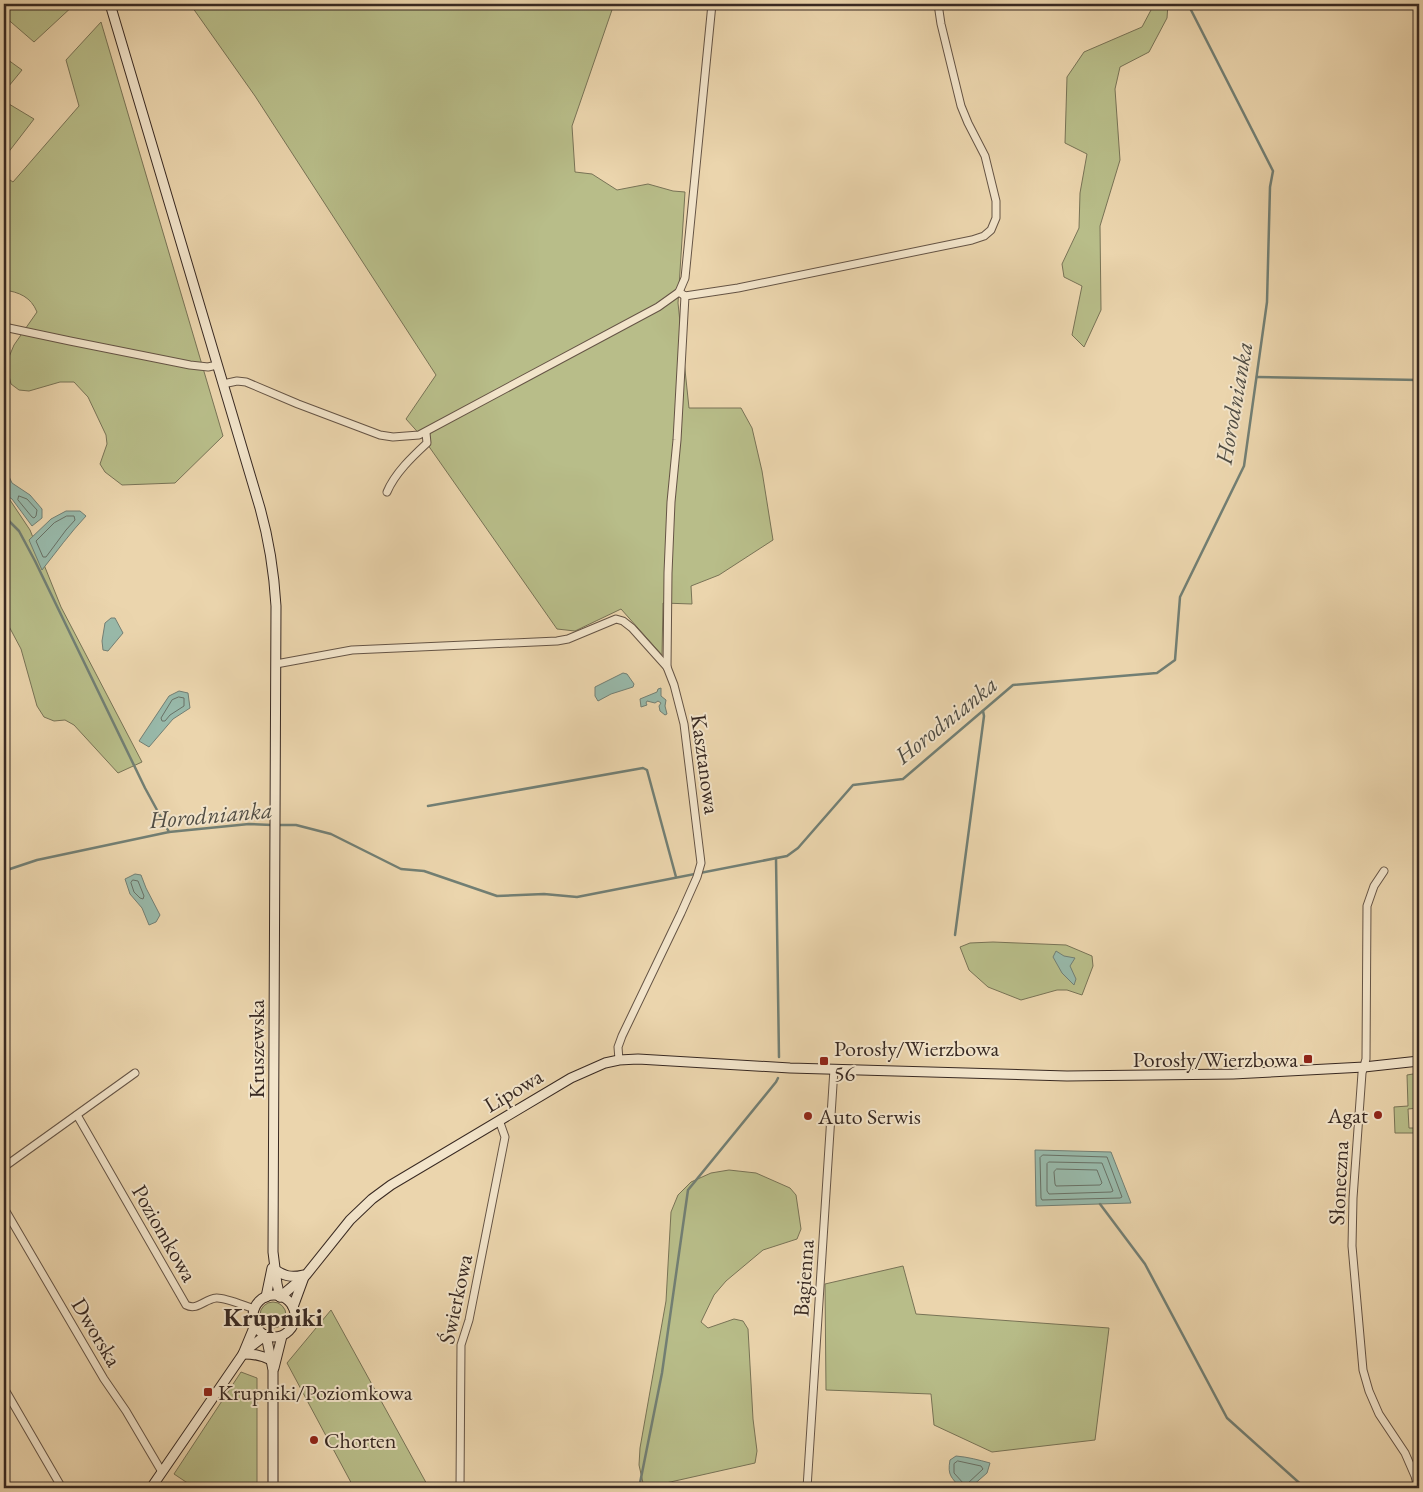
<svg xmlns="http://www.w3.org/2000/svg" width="1423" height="1492" viewBox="0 0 1423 1492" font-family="'EB Garamond',serif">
<rect width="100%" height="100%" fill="#ebd5ad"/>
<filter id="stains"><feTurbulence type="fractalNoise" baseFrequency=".004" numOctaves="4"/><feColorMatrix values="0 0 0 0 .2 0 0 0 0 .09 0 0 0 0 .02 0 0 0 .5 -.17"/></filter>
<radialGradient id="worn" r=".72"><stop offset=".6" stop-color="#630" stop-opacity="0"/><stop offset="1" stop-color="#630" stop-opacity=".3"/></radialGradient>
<g fill="#b8bd89" stroke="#787356">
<polygon points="4,4 75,4 34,42 4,16"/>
<polygon points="190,4 614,4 572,126 575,172 592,174 617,190 648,184 673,191 685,192 678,303 689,408 741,408 752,428 762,471 773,540 719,575 691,586 692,604 663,603 662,655 621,609 575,631 557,629 423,438 406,419 436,375 255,96"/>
<polygon points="1157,4 1168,4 1167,18 1149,52 1120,67 1115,89 1120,160 1100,226 1101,310 1084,347 1072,335 1082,286 1064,277 1062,264 1079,228 1080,193 1087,154 1065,143 1067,77 1084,52 1142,27 1151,10"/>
<path d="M101 22 223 436 175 483 122 485 105 472 100 464 107 444 106 435 88 397 74 382H60L29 391 19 390 11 384 6 364 14 345 37 312C31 297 19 292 4 290V176L13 182 79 106 66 60Z"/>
<polygon points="4,57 22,70 4,92"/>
<polygon points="4,101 34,119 4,158"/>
<polygon points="4,491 30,530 61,607 142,762 118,773 74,725 65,720 54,721 44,717 37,706 21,649 4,617"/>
<polygon points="993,942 1066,945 1092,956 1093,966 1082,995 1067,990 1057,990 1021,1000 988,987 969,970 960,947 970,943"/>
<polygon points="1419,1073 1419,1108 1408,1109 1409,1128 1419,1128 1419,1133 1395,1133 1394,1107 1408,1106 1407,1075"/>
<polygon points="729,1170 756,1173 790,1188 796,1195 801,1229 797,1239 763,1250 726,1281 714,1295 701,1322 708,1328 734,1319 743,1321 748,1329 753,1419 757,1451 755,1463 657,1485 643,1483 639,1465 640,1448 666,1301 671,1212 678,1195 691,1182 711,1173"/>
<polygon points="903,1266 916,1314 1109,1328 1095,1440 992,1452 934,1425 931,1394 826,1390 825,1284"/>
<circle cx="273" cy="1315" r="13"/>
<polygon points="331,1310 429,1488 354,1488 287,1363"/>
<polygon points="241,1372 257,1378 257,1488 195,1488 174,1474"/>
</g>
<g fill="#98b9aa" stroke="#727f74">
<polygon points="4,466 12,483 30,495 42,509 42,518 32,526 12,499 4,494"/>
<path d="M66 511H80L86 516C70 533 57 551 42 570L29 540 51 519Z"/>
<polygon points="111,618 115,618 123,633 108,651 103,650 102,641 105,623"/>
<polygon points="623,673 627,674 634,684 633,687 611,694 598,701 595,696 595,687"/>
<polygon points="661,688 661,696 666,700 665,706 667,714 665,715 660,711 659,706 661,703 658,701 655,703 647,701 646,703 647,705 641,707 640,699 657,692 658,689"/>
<polygon points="179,691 188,693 190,708 173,719 149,747 139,741 169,696"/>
<polygon points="135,874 141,875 146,888 160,915 156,922 149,925 142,908 130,894 125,879"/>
<polygon points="1056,951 1064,956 1075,958 1070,966 1076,979 1074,985 1062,973 1053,957"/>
<polygon points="1035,1150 1111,1152 1131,1203 1036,1206"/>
<path d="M956 1456C968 1457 979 1460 990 1463L987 1473 971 1487 960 1488C952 1477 947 1476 950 1460Z"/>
</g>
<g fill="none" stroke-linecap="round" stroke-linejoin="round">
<g stroke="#687166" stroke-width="1">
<polygon points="19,496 27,499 37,510 36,516 34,518 32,517 18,500"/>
<polygon points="67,516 74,516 75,520 66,530 46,557 43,557 36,541 54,523"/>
<polygon points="179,697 184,698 184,706 170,715 165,721 162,721 161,718 172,700"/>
<polygon points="133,880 138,881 144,896 143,899 140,898 134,892 131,883"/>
<polygon points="1043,1155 1107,1157 1122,1197 1120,1198 1042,1200 1041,1198 1040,1158"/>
<polygon points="1049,1162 1102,1163 1113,1191 1111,1192 1049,1194 1047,1191 1047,1164"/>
<polygon points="1057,1169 1097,1170 1102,1183 1100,1185 1056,1186 1055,1184 1054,1172"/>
<polygon points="958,1461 981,1466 983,1469 967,1484 964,1484 954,1473 954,1464"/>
</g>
<g stroke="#727f74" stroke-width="2.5">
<polyline points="1257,377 1419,380"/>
<polyline points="4,516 19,531 35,561 145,788 169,832"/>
<polyline points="428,806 643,768 647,770 676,877"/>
<polyline points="278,825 296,825 331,834 401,869 424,871 497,896 544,894 577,897 787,856 798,848 853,785 903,779 1013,685 1157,673 1175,660 1180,597 1244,466 1267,302 1270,187 1273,171 1191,10 1193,4"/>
<polyline points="776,858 779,1057"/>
<polyline points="4,871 37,860 169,832 249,824 272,825"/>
<polyline points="955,935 984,716 983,711"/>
<polyline points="1100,1204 1145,1264 1227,1418 1305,1488"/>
<polyline points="639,1488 662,1373 688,1190 776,1082 778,1078"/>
</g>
<defs>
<g id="street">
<polyline points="679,292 685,296 738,288 972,240 984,236 991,230 996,218 996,201 985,156 968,123 961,106 941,24 938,4"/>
<polyline points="4,327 70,341 190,365 208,367 217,365"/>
<polyline points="223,384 237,381 246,382 298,404 380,435 393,437 419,435 658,307 679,292 685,278 712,4"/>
<path d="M387 492C395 473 412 457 427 443L426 433"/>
<polyline points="276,664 352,650 557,641 568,639 616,619 623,621 632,628 667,667 674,685 684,724 701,863 697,877 681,913 622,1036 618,1047 619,1060"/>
<polyline points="667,667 668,573 671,502 677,440 685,296"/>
<polyline points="1384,871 1374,886 1367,906 1366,1059 1362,1073 1353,1198 1352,1246 1363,1370 1369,1391 1379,1414 1405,1453 1415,1476 1418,1488"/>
<path d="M77 1115 186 1305C197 1311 205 1299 216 1298 224 1297 245 1306 255 1309"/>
<polyline points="4,1167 135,1073"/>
<polyline points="4,1208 104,1379 126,1411 162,1472"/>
<polyline points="4,1388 62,1488"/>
<polyline points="460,1488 461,1345 469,1320 505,1137 499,1120"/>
<polyline points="807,1488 834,1069"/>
</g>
<g id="secondary">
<path d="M110 4 260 508C269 540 274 572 276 606L273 1252 277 1284 280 1297"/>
<path d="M274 1269C284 1276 291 1278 303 1275"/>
<circle cx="274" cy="1316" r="21"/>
<polyline points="266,1297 272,1268"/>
<polyline points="280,1297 306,1275 350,1220 372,1199 391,1185 571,1078 605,1063 619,1060 638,1059 790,1068 1067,1076 1233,1074 1364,1067 1419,1061"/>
<polyline points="293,1307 304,1277"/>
<polyline points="266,1335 273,1370 273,1488"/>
<polyline points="245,1351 266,1335"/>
<path d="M243 1354C254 1354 261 1355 271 1360"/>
<polyline points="274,1368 282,1336"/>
<polyline points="151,1488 243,1354 255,1325"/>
</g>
</defs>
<use href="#street" stroke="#655445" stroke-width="9"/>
<use href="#secondary" stroke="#382922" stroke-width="11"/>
<use href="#street" stroke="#f2e4ca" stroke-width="7"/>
<use href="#secondary" stroke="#f2e4ca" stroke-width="9"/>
</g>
<g fill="#8f2418" stroke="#f2e4ca" stroke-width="2">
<rect x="1303" y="1054" width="10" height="10" rx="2.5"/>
<rect x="819" y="1056" width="10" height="10" rx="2.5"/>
<circle cx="1378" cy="1115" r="5"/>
<circle cx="808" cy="1116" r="5"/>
<rect x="203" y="1387" width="10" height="10" rx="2.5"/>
<circle cx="314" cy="1440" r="5"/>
</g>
<g text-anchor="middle" stroke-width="4" stroke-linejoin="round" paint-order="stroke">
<g font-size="22" fill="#382922" stroke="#f2e4ca">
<text transform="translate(706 764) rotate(82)" y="8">Kasztanowa</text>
<text transform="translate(256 1049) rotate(-90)" y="8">Kruszewska</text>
<text transform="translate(513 1090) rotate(-31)" y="8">Lipowa</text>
<text transform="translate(1338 1183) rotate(-87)" y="8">Słoneczna</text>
<text transform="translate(165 1233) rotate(60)" y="8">Poziomkowa</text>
<text transform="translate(803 1278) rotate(-86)" y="8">Bagienna</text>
<text transform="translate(455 1299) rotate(-78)" y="8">Świerkowa</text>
<text transform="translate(97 1332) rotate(59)" y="8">Dworska</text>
</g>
<g font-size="22" fill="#382922" stroke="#f2e4ca" text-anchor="start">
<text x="834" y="1056">Porosły/Wierzbowa<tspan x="834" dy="25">56</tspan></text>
<text x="1298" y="1067" text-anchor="end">Porosły/Wierzbowa</text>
<text x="1368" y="1123" text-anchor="end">Agat</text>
<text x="818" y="1124">Auto Serwis</text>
<text x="218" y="1400">Krupniki/Poziomkowa</text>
<text x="324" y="1448">Chorten</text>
</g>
<g font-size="24" font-style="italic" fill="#504d44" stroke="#f2e4ca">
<text transform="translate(1234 403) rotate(-80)" y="8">Horodnianka</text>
<text transform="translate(946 720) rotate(-39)" y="8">Horodnianka</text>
<text transform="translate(211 815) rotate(-5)" y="8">Horodnianka</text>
</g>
<g font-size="25" font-weight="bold" fill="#382922" stroke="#f2e4ca">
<text x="273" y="1326">Krupniki</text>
</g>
</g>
<rect width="1423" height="1492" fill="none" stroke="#ebd5ad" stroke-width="20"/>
<rect x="5" y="5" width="1413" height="1482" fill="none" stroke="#382922" stroke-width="2.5"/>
<rect x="10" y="10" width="1403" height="1472" fill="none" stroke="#382922"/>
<rect width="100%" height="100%" filter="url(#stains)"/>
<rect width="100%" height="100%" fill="url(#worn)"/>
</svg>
